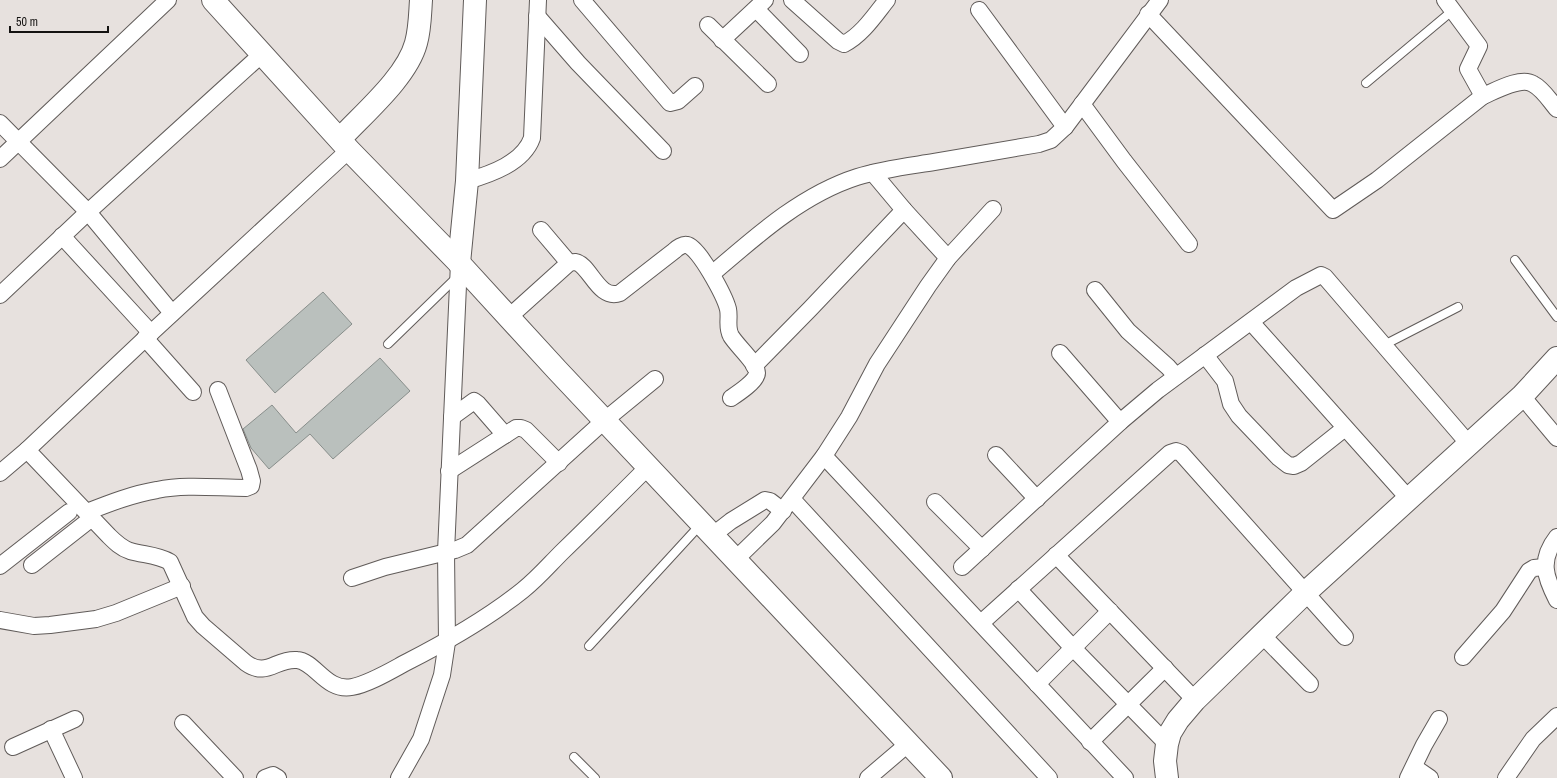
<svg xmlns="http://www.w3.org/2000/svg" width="1557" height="778" viewBox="0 0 1557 778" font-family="'Archivo Narrow',sans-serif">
<rect width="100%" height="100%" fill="#e7e1de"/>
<g fill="#bac0bd" stroke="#888e8b">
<polygon points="323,292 352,324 275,393 246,360"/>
<polygon points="380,358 410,391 333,459 310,434 269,469 251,448 243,429 272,405 296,433"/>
</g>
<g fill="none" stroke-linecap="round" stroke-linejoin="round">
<defs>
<g id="lane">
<polyline points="1366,83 1452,11"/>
<polyline points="1515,260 1557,317"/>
<polyline points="388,344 458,276"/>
<polyline points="1384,345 1458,307"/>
<polyline points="589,646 701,524"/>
<polyline points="574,757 595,778"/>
</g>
<g id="street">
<polyline points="582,0 670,103 678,101 695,86"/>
<path d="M792 0 838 41 844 44C862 35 875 15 887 0"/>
<path d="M1445 0 1479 46 1468 69 1483 96C1495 91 1521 76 1533 84 1543 89 1550 101 1557 109"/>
<polyline points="756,9 800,54"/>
<polyline points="979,10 1065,127"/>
<polyline points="1148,14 1333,210 1377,180 1483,96"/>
<polyline points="537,16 578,63 663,151"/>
<polyline points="708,25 768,84"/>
<polyline points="722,40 765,0"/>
<polyline points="1082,104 1124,161 1189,244"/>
<polyline points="0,123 88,212 172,313"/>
<polyline points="0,159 168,0"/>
<polyline points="873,173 904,210 948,258"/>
<path d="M467 181C491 174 523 163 532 138L538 0"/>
<polyline points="541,230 569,263"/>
<polyline points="62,236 151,333"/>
<path d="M712 274C755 237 801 195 857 177 882 169 909 166 934 162 969 156 1004 150 1039 144L1051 140 1065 127 1160 0"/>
<polyline points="1095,290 1128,331 1168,367 1176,376"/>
<polyline points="0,295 88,212 262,54"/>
<path d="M509 317 569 263C571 263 573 262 575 262 590 264 598 301 620 293L674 251C677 248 683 244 687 245 699 247 725 297 728 309 730 318 726 327 731 336 737 346 757 363 757 373 757 381 737 394 731 398"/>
<polyline points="1251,322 1409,499"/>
<polyline points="145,338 193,392"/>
<polyline points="1060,353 1120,422"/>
<polyline points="1205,355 1225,381 1231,404 1239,416 1279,458 1288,465 1294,466 1301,463 1345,428"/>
<polyline points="754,366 810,309 904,210"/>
<polyline points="1522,396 1557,438"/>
<polyline points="452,417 474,401 478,404 505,435"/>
<path d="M27 450 109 536C115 542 121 548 130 551 144 555 158 555 170 562L195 617 203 626 246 663C267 678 276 658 297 660 315 661 326 692 352 687 369 684 392 670 407 662 448 641 487 619 523 590 537 579 549 565 562 552 591 524 620 495 648 467"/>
<polyline points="996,455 1037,499"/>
<polyline points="824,456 1125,778"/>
<polyline points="449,471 516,428 521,428 526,430 559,463"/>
<polyline points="0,473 27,450 151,333 349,150"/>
<polyline points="792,499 1049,778"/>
<polyline points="935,502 982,549"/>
<path d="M87 512C110 503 133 494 157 490 186 484 217 488 246 488L251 486 252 481 249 470 218 390"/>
<polyline points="713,535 731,521 765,500 770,501 783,511"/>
<path d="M1557 537C1539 560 1545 577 1557 600"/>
<polyline points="1056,555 1195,700"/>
<polyline points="736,559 773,523 824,456 849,417 877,364 928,286 948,258 993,209"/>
<polyline points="32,565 92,518"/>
<polyline points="0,566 69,512"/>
<polyline points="962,567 1120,422 1158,390 1296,288 1321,275 1325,277 1468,443"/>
<polyline points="352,578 385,567 455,550 467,545 605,420 655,379"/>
<polyline points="1018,589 1073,648 1167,744"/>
<polyline points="0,620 34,626 50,625 96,619 116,613 182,586"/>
<polyline points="981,623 1170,453 1176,451 1181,453 1345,637"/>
<polyline points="1262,635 1310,684"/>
<polyline points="1463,657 1503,611 1529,571 1534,568 1544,567"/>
<polyline points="1037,684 1110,611"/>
<polyline points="183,723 235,778"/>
<polyline points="51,729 74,778"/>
<polyline points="1090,742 1165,668"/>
<polyline points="13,747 75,719"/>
<polyline points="1414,767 1430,778"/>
<polyline points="265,778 273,775 278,778"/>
<polyline points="399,778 421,739 442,675 447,642 446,552 459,263"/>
<polyline points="868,778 909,743"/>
<polyline points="1408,778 1424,745 1439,719"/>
<polyline points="1506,778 1533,739 1557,716"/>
</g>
<g id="secondary">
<polyline points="213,0 349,150 459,263 557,370 941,778"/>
<path d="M340 139C364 113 407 77 416 43 420 29 420 14 421 0"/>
<polyline points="459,263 467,181 475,0"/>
<polyline points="1167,778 1165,761 1167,744 1170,733 1178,720 1195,700 1305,593 1522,396 1557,358"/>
</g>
</defs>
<use href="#lane" stroke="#605b59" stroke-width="10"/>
<use href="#street" stroke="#605b59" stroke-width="18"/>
<use href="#secondary" stroke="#605b59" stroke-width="24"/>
<use href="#lane" stroke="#fff" stroke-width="8"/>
<use href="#street" stroke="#fff" stroke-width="16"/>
<use href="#secondary" stroke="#fff" stroke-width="22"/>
</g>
<path d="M10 26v6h98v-6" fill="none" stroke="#141211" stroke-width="2"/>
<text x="16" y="26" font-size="12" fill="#141211" stroke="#e7e1de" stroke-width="3" paint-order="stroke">50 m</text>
</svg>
